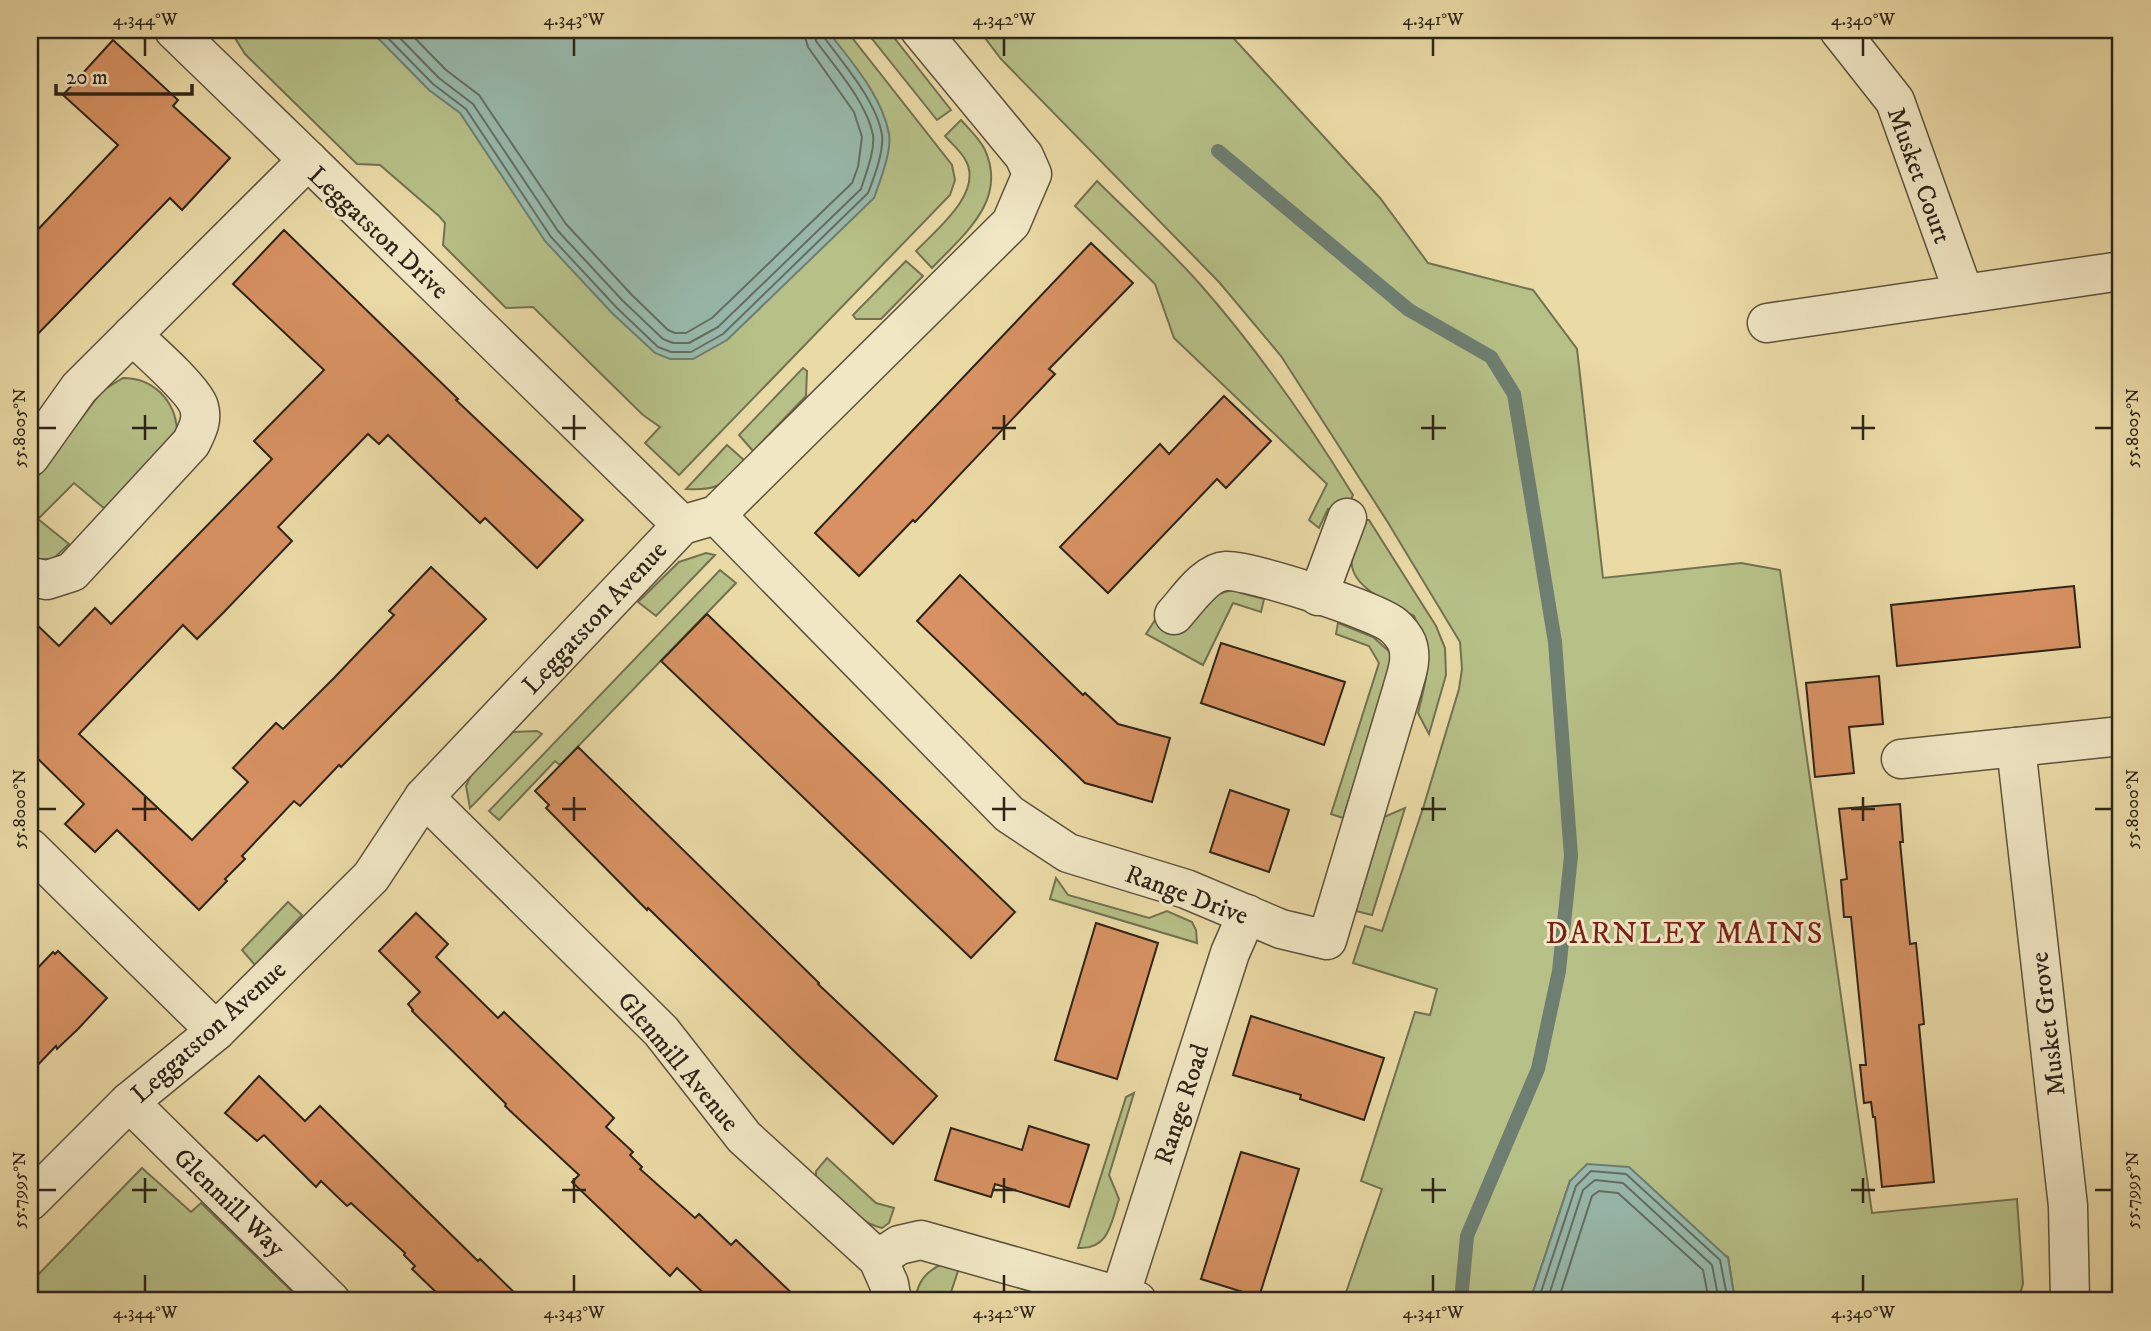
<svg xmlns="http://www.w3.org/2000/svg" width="2151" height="1331" viewBox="0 0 2151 1331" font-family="'IM FELL DW Pica',serif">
<rect width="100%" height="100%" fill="#eadaa6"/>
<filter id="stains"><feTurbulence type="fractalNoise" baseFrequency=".00286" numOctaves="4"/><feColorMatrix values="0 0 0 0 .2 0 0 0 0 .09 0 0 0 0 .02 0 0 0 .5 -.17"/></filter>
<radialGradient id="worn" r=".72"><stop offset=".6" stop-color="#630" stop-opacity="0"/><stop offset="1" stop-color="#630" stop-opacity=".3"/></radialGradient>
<g fill="#b6c087" stroke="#727250" stroke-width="2">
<polygon points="230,30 846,30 952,165 955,180 950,195 679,475 645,443 660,427 643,415 533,307 506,308 443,245 445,223 439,216 380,165 357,164 245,54"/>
<polygon points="865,30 888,30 951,110 937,120"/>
<polygon points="979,30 1226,30 1380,198 1428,263 1533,290 1577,349 1603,578 1741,563 1780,570 1872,1213 2017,1199 2023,1284 2018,1301 1735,1301 1728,1257 1570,1181 1530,1301 1343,1301 1382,1189 1361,1181 1415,1012 1430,1015 1437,989 1353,963 1365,926 1382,931 1424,805 1459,689 1462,669 1460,642 1387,521 1281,356 1219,282 1001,59"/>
<path d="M961 120C969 129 980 139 985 150 1008 201 963 235 932 268L916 251C936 230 983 193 966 161 962 152 951 143 945 136Z"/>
<path d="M1097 181C1130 214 1167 247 1199 283 1257 349 1307 420 1353 495L1345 514 1328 509 1319 528 1309 520 1327 484 1174 338 1155 284 1075 206Z"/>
<polygon points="906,261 923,276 881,319 856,319 853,315"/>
<polygon points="803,368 807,371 806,396 753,451 739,435"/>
<path d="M123 378C153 378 175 400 177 430L105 509 74 483 38 519 69 544 53 559H31L30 487 102 391Z"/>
<path d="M727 445 744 460C722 484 721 491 686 489Z"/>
<path d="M1365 520H1369L1436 626 1445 648 1446 675 1429 734 1418 713C1429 667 1433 660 1414 616 1394 605 1347 587 1352 558 1355 545 1361 532 1365 520Z"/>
<polygon points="706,553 715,555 656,616 638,602 679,562"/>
<polygon points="720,570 736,583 560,765 555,761 499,820 489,811"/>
<polygon points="1242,587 1241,593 1264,599 1261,612 1233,603 1203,665 1146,634 1155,620 1176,632 1212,596"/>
<polygon points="1338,623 1373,637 1392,654 1390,671 1343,818 1331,814 1379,663 1369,646 1336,634"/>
<polygon points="537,731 542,734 470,808 466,786 472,773 513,732"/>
<polygon points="1405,808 1372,915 1356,911 1384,817"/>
<polygon points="1056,878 1068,895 1149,918 1167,911 1192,922 1196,930 1197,943 1050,899"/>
<polygon points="288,902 302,915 255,965 242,950"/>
<path d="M1134 1093 1109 1175 1119 1199C1111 1223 1109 1250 1078 1248L1126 1097Z"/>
<path d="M827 1158 876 1203 894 1208 889 1223 882 1228C857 1223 834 1194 816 1177V1171Z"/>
<polygon points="142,1168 191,1212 201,1203 302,1301 30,1301 30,1283"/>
<path d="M942 1264 960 1265 948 1301H916C916 1283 927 1271 942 1264Z"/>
</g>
<g fill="#98baad" stroke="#6e7e71" stroke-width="2">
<path d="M370 30H827C850 60 882 95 889 134 892 151 880 181 874 198L727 340 693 359H670L655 353 612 313 545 241 460 113 429 90Z"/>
<polygon points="1587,1164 1629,1167 1728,1258 1735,1301 1530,1301 1570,1181"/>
</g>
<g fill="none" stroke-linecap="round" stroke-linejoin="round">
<g stroke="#636f62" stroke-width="2">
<path d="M380 30 433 84 466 109 551 237 617 308 658 347 671 352H691L723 334 868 193C874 178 884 151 882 135 877 102 843 63 823 36L822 30"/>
<path d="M392 30 439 78 473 104 558 231 623 301 663 339 673 343H689L718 327 861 189C866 173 875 151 873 135 867 103 835 67 816 41L813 30"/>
<polyline points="407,30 446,70 479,95 566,224 631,294 668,330 675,333 686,333 712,318 852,183 858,167 862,137 854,112 808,47 803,30"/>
<polyline points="1538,1301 1576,1186 1591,1171 1626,1174 1720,1260 1728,1301"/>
<polyline points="1547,1301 1583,1190 1595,1180 1623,1183 1712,1265 1719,1301"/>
<polyline points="1558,1301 1592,1196 1599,1191 1618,1193 1703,1270 1709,1301"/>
</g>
<polyline stroke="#6e7e71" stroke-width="14" points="1218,151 1409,310 1491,357 1514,394 1555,642 1571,856 1559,971 1538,1069 1467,1236 1461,1301"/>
</g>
<g fill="#d79162" stroke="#2e2418" stroke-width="2">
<polygon points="113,40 178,100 173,106 230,158 182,210 170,198 30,342 30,238 118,145 63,95"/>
<polygon points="284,230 458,399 456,400 583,520 537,568 485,518 480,523 388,435 379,444 368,434 278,527 292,541 224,612 197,639 183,625 79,734 192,840 248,782 233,768 276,723 283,729 334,678 394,615 389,611 431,567 486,619 341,767 339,765 300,806 294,801 242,856 245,859 225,879 227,881 199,910 117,830 95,852 65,824 84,804 30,751 30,618 59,646 95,608 111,624 272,459 254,441 324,370 233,284"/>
<polygon points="1091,243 1133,283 1049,369 1055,374 915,522 913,520 859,576 815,533"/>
<polygon points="1224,396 1271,441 1226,488 1217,479 1108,593 1060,547 1160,444 1169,454"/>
<polygon points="960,575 1083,695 1085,693 1118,724 1170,738 1152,802 1085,783 917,621"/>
<polygon points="2074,586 2080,647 1897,666 1891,605"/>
<polygon points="707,614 1015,912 971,958 661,661"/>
<polygon points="1221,643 1345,682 1324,745 1201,703"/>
<polygon points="1879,676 1883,724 1849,727 1854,773 1815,777 1806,683"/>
<polygon points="578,747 819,983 818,984 937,1096 893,1144 797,1054 648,908 647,910 546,808 549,805 535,791"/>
<polygon points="1230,790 1289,810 1269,872 1210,852"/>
<polygon points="1900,804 1903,842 1900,842 1910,944 1916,943 1924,1024 1919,1025 1934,1182 1882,1187 1875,1117 1873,1117 1871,1102 1864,1103 1860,1065 1866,1065 1851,917 1844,917 1841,880 1847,879 1839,809"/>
<polygon points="416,913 448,944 436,957 498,1018 504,1012 614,1118 606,1127 633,1152 630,1155 642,1167 640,1169 695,1218 699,1214 731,1245 736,1240 800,1301 712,1301 677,1268 670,1276 572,1182 579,1175 505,1106 506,1104 412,1011 413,1010 408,1004 420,992 379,951"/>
<polygon points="1096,923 1158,943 1117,1079 1055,1060"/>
<polygon points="58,951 107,998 78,1029 57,1049 56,1046 30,1073 30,976 53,952 55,954"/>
<polygon points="1251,1016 1384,1058 1364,1120 1300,1099 1301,1095 1233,1075"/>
<polygon points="259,1076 305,1121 320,1106 478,1261 480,1259 523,1301 438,1301 442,1298 412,1269 415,1266 404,1255 405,1253 351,1203 347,1206 321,1181 316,1187 264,1135 257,1141 225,1113"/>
<polygon points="1029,1126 1089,1145 1069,1207 995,1184 991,1197 935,1180 951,1128 1022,1150"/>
<polygon points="1241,1152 1299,1169 1259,1297 1201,1279"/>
</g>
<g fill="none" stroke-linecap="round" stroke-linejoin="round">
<defs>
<g id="minor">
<polyline points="174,30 308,160"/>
<polyline points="1839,30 1895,101 1964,294"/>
<polyline points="1767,323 2121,271"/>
<polyline points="30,457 79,388 308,160 682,525"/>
<path d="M716 515 1009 814 1068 853 1186 889 1281 929 1327 940 1402 690C1406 675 1413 659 1407 643 1405 638 1399 630 1394 626 1378 611 1249 570 1226 571 1205 572 1187 601 1174 615"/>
<path d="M30 577 47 580 72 572 191 443C197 431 203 420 199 407 194 390 147 349 132 335"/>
<polyline points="1318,596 1347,518"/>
<polyline points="2016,747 2068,1206 2070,1301"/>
<polyline points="1901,759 2121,736"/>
<polyline points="424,797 661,1031 744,1137 878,1259 889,1284 892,1301"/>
<polyline points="30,848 216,1031"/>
<polyline points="129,1102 331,1301"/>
<polyline points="30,1201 129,1102 216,1031 371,877 424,797 682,525 716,515 1011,223 1032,174 1024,156 920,30"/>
<polyline points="878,1259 899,1245 921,1240 1137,1301"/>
<polyline points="1120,1296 1230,953 1247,914"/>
</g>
</defs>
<use href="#minor" stroke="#5d523c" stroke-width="41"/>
<use href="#minor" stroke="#f1e7c5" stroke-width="38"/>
</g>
<path fill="none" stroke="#2e2418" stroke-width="2.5" d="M145 38V56M574 38V56M1004 38V56M1433 38V56M1863 38V56M145 415V440M574 415V440M1004 415V440M1433 415V440M1863 415V440M38 428H56M132 428H157M562 428H586M992 428H1016M1421 428H1446M1851 428H1875M2095 428H2112M145 797V821M574 797V821M1004 797V821M1433 797V821M1863 797V821M38 809H56M132 809H157M562 809H586M992 809H1016M1421 809H1446M1851 809H1875M2095 809H2112M145 1178V1203M574 1178V1203M1004 1178V1203M1433 1178V1203M1863 1178V1203M38 1190H56M132 1190H157M562 1190H586M992 1190H1016M1421 1190H1446M1851 1190H1875M2095 1190H2112M145 1275V1292M574 1275V1292M1004 1275V1292M1433 1275V1292M1863 1275V1292"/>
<g text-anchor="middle" stroke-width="6" stroke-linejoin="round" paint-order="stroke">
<g font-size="26" fill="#2e2418" stroke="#f1e7c5">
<text transform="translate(1920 175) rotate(70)" y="9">Musket Court</text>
<text transform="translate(379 232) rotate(43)" y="9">Leggatston Drive</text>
<text transform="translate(594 617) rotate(-47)" y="9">Leggatston Avenue</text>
<text transform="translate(1187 894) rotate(20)" y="9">Range Drive</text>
<text transform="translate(2047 1024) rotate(-97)" y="9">Musket Grove</text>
<text transform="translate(208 1031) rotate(-42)" y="9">Leggatston Avenue</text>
<text transform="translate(679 1061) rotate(50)" y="9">Glenmill Avenue</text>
<text transform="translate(1181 1104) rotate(-72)" y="9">Range Road</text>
<text transform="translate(230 1202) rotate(44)" y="9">Glenmill Way</text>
</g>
<g font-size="30" letter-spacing="2" fill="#7a1f14" stroke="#f1e7c5">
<text x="1685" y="943">DARNLEY MAINS</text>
</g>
</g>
<rect width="2151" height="1331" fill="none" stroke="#eadaa6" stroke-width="77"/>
<path d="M56 84v10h136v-10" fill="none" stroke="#2e2418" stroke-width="3.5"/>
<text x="66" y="84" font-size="21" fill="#2e2418" stroke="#f1e7c5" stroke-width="5" paint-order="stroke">20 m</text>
<rect x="38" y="38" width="2074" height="1254" fill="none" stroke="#2e2418" stroke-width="2.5"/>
<g font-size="18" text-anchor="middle" fill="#2e2418">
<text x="145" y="25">4.344°W</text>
<text x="574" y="25">4.343°W</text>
<text x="1004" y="25">4.342°W</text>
<text x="1433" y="25">4.341°W</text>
<text x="1863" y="25">4.340°W</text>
<text transform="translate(19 428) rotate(-90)" y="6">55.8005°N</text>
<text transform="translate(2132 428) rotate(-90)" y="6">55.8005°N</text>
<text transform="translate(19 809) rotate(-90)" y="6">55.8000°N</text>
<text transform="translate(2132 809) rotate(-90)" y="6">55.8000°N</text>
<text transform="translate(19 1190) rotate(-90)" y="6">55.7995°N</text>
<text transform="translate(2132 1190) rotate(-90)" y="6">55.7995°N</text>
<text x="145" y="1318">4.344°W</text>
<text x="574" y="1318">4.343°W</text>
<text x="1004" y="1318">4.342°W</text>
<text x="1433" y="1318">4.341°W</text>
<text x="1863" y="1318">4.340°W</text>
</g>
<rect width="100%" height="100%" filter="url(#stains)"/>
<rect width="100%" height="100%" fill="url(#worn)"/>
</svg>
